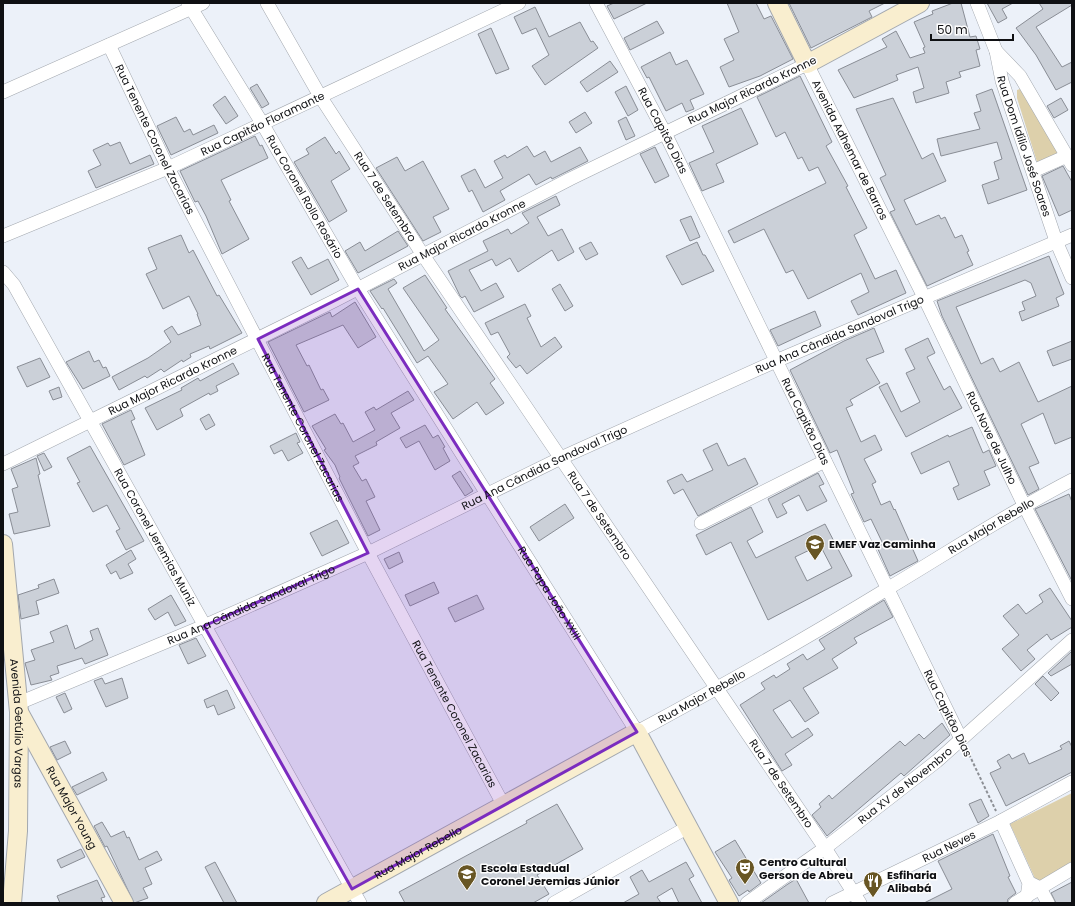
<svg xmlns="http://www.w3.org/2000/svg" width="1075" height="906" viewBox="0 0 1075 906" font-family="Poppins,sans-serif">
<rect width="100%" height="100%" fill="#ecf1f9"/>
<g fill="#ddd0ab">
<polygon points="1020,89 1060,153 1041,163 1037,162 1017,98 1017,90"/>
<polygon points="1072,793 1072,866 1038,885 1010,824"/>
</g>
<g fill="#cbd0d8" stroke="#898d95" fill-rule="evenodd">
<polygon points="614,3 647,3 614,19 607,6"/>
<polygon points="727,3 756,3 764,19 771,16 793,59 760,76 729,87 720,67 734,60 724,39 739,32"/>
<polygon points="789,3 885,3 869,11 872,17 811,48"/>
<polygon points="953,3 961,3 970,37 976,36 980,49 976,50 980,66 959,72 961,77 946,82 949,93 916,103 913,92 924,88 918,67 896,75 898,80 854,98 838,70 887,47 882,39 896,31 910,58 925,53 923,48 925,47 914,22 933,14 932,11"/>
<polygon points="987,3 1013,3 1002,9 1007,18 998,23"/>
<polygon points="1039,3 1072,3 1072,5 1036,27 1062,67 1072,62 1072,82 1056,90 1036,55 1016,28 1043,9"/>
<polygon points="535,7 549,37 580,22 591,42 593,41 598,48 545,85 532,66 549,55 536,28 522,34 514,17"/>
<polygon points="657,21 664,33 630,50 624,38"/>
<polygon points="491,28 509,69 496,74 478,34"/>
<polygon points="670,52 676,65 687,60 704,94 690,100 694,109 686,112 682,103 666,111 649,77 647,78 641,67"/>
<polygon points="610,61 618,72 587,92 580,82"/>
<polygon points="800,76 832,142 826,146 848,186 846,187 867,228 854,235 875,279 896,270 906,293 858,315 851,301 869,292 861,273 808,299 793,270 786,273 764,229 734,243 728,231 826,183 818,167 809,171 802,157 798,159 785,132 776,137 757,97"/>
<polygon points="257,84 269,104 262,108 250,88"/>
<polygon points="626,86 638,110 628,116 615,92"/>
<polygon points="992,89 1027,190 988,204 982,185 999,179 994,162 1002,159 997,142 941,156 937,139 980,129 974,113 981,111 976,95"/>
<polygon points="225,96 238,116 226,124 213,105"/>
<polygon points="893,98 922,159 933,153 946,181 904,200 916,225 939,215 941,219 945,217 955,238 962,235 969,251 967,252 973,265 927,286 890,212 895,210 880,178 886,175 856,109"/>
<polygon points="1061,98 1068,110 1054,118 1047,106"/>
<polygon points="741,108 758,144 716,164 724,182 702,191 689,163 714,152 702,126"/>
<polygon points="585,112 592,123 576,133 569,122"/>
<polygon points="176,117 184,132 190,129 193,135 214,125 218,133 171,155 157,126"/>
<polygon points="626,117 635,136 626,140 618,121"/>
<polygon points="255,136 260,146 262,145 268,158 221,180 231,200 229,201 249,239 222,254 206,216 198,201 195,202 180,171"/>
<polygon points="325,137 336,154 339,151 350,169 331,181 347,211 329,222 294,162 309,154 306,149"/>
<polygon points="120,142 130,164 150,155 154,164 96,188 88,171 101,165 93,150 108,143 110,146"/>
<polygon points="527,146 534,157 545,151 551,162 580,147 588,161 552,179 551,177 536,185 529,174 500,191 505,200 483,212 472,190 469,192 461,176 475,169 485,188 503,178 494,161 505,155 507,158"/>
<polygon points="655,147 669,176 655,183 640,154"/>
<polygon points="397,157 405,171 423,161 449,209 433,217 441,232 423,241 376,168"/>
<polygon points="1063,166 1072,182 1072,210 1059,216 1042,176"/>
<polygon points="556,196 560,205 537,217 548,236 562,229 574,252 558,261 552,250 518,272 510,258 496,266 492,259 469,270 481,291 496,283 504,297 474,312 465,296 462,298 460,296 448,271 488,251 483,241 508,229 511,234 529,223 522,213"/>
<polygon points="691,216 700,237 690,241 680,220"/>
<polygon points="398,231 408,246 358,273 345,251 360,242 365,251"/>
<polygon points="181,235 189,253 193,250 217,296 219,295 242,333 210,349 209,346 190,354 191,357 183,362 182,360 164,372 161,369 147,378 145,376 119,390 112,377 148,358 171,342 164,331 172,326 178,335 201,325 197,314 198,314 189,296 163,309 146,274 157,269 148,248"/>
<polygon points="591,242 598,254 586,260 579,248"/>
<polygon points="697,242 703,255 705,255 714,271 682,285 666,256"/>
<polygon points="1049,256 1064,294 1056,298 1059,306 1022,321 1019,312 1025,310 1022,302 1036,296 1031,283 1025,280 956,307 981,364 993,358 1000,372 1019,362 1038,402 1072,386 1072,437 1055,444 1043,413 1021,424 1039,463 1029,467 1039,489 1028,495 942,316 937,301"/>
<polygon points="301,257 308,269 328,259 339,280 311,295 292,262"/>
<polygon points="425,275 447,308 445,309 495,379 490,383 504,403 486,415 477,402 453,419 434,392 448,384 428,356 417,363 383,308 382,309 370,291 394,279 397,283 388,289 424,351 439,340 403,288"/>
<polygon points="560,284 573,306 565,311 552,289"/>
<polygon points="355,302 376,337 358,348 343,325 296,345 307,366 309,365 321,390 323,389 329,400 304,412 268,342 330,312 332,317"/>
<polygon points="525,304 531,316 527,318 541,347 555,337 562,347 527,374 520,365 516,368 507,357 510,354 498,332 491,335 485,323"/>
<polygon points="815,311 821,326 778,346 770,330"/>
<polygon points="874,328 884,352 866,359 880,383 850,400 853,405 846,408 861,442 875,435 882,450 864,459 876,482 872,484 881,505 890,501 894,510 895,509 918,561 890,576 877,547 883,544 871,519 864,522 851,494 854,493 837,450 830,453 790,370 844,341"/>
<polygon points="928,338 935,353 927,357 944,390 950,386 962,408 906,437 879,387 887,383 901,412 920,402 906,373 915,369 905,349"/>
<polygon points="1072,341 1072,359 1053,366 1047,351"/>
<polygon points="89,351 94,362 99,360 103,368 106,367 110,376 83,389 66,362"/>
<polygon points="40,358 50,377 27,387 17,367"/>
<polygon points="233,363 239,374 216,386 218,391 210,395 209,393 180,409 183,416 157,430 145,408 182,390 181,388 198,378 200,381"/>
<polygon points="59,387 62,397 53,400 49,391"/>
<polygon points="408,391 414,400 391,413 400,428 376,442 377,445 355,456 359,463 353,466 362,481 366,479 375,497 366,501 380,530 368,536 339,478 340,477 335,465 324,450 326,449 312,426 335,414 341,424 343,423 353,442 375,430 365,412 374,407 376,410"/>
<polygon points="131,410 135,419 131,421 145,455 124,465 102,424"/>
<polygon points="209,414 215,425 206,430 200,419"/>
<polygon points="425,425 433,438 438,435 445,447 443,448 450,461 435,470 419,441 406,448 400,438"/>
<polygon points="972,427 983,453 989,450 996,466 984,471 990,485 958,500 953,488 959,485 949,461 921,474 911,453 948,435 949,437"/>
<polygon points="296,433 300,442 297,443 303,453 288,461 282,450 274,454 270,446"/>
<polygon points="717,443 728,466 745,458 758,484 698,516 683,489 674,494 667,481 682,474 687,482 713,470 703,450"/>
<polygon points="90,446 144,541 126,550 116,531 120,529 107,505 93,512 77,483 80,482 67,458"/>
<polygon points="44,453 52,467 44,471 37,456"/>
<polygon points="36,458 40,474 38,475 50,526 14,534 9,514 18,512 12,489 18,487 11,469"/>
<polygon points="460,471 473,491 465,496 452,476"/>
<polygon points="818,473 824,484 819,486 827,501 807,511 799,495 782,504 787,513 777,518 768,499"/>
<polygon points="1069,494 1072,502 1072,581 1035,509"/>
<polygon points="565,504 574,518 539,541 530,527"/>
<path d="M751 507 763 532 747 541 756 558 825 524 852 576 768 620 731 542 706 555 696 535ZM820 545 832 568 807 581 795 557Z"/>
<polygon points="337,520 349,543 322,556 310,533"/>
<polygon points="131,550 136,559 128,564 133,573 120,579 116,571 111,574 106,565"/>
<polygon points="399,552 403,562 389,569 384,559"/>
<polygon points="54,579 59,593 36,601 39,614 21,619 18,595 39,588 38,585"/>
<polygon points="434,582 439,593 410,606 405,595"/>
<polygon points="1050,588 1072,621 1072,627 1051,640 1047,634 1027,650 1035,659 1021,671 1002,649 1019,635 1003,616 1018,604 1026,614 1043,602 1039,595"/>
<polygon points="171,595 186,621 175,626 168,612 155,620 148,609"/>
<polygon points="477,595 484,609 455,622 448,608"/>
<polygon points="884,600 893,617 854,638 857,643 832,659 838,668 803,688 819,713 805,722 790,700 773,710 792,738 808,728 813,735 785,754 792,765 782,771 740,705 765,689 761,683 774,675 776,678 790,669 787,664 803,654 807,660 825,649 819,640"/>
<polygon points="67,625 75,649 93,640 90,631 98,628 108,655 85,664 82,658 57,666 59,673 50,676 52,680 31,685 25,663 35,660 31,650 54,642 50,632"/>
<polygon points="196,638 206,656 188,664 179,645"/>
<polygon points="1072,651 1072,664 1051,676 1048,673"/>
<polygon points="1043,676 1059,693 1051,701 1035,684"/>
<polygon points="102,678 105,684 122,678 128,698 106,707 94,681"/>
<polygon points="227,690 235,708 218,715 214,705 207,708 204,700"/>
<polygon points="65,693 72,709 64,713 56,697"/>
<polygon points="942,723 950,735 904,776 901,773 827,836 812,815 821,807 819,804 829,795 832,799 900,741 905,746 919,734 924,739"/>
<polygon points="65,741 71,753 57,760 50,747"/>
<polygon points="1069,741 1072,747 1072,772 1006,806 990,773 1001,768 997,761 1009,754 1012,759 1024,753 1029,764 1062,749 1060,746"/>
<polygon points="103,772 107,780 77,795 72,787"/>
<polygon points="981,799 989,816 978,823 969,804"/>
<polygon points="557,804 583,849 537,875 549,894 533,903 405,903 399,892 527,823 526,821"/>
<polygon points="102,822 111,837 124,831 127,838 129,837 139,860 157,851 162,860 145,868 152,884 143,888 148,898 134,903 107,846 105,847 94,826"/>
<polygon points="993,834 1010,876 1008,877 1016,893 1008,899 1007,903 924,903 952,889 938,861"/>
<polygon points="735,840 761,883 749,892 748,890 739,896 729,880 732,878 715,852"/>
<polygon points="81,849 85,857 61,868 57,860"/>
<polygon points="215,862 237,903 224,903 205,867"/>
<polygon points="686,862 694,876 689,879 702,903 679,903 672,888 657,897 661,903 623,903 639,894 630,877 642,870 649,882"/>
<polygon points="796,879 809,903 761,903 788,884"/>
<polygon points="97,880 105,897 101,898 103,903 60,903 57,896"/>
<polygon points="1072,882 1072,903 1056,903 1051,893"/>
</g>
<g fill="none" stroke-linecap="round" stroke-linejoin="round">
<defs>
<g id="street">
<path id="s1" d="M188 3 262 123 358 289 637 732C722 686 805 639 887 589 949 552 1008 513 1072 480"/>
<path id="s2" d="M267 3 320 96 423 255 825 848 860 903"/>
<path id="s3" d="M596 3 665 133 961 739"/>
<path id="s4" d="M977 3 996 51 1002 81 1056 241 1072 278"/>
<path id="s5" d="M109 45 168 168 368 553 504 806"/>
<polyline points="996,51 1020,76 1072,165"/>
<polyline points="3,92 203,3"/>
<polyline points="1033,171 1067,156"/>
<path id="s6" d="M3 236 168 168 519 3"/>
<path id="s7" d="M3 272 14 285 360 903"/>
<path id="s8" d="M3 464 334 301 570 179 807 64 924 297 1024 505 1072 599"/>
<polyline points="701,523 825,461"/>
<path id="s9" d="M19 703 204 626 368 553 561 458 776 361 1072 235"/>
<polyline points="1001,821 1029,883 1027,897"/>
<polyline points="1032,884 1040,888 1048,903"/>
<polyline points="554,903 688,827"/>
<path id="s10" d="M747 903 825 848 937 761 1072 640"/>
<path id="s11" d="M832 903 1001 821 1072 782"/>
<polyline points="1015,903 1072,869"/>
</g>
<g id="secondary">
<polyline points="777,3 807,64 920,3"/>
<path id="s12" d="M3 544 19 712 18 831 12 903"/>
<path id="s13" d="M20 714 124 903"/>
<path id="s14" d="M326 903 637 732 729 903"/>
</g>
</defs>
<use href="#street" stroke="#a3a8af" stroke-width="14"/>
<use href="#secondary" stroke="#a3a8af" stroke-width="20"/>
<polyline stroke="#8c8f95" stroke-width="2" stroke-dasharray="3 2" stroke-linecap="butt" points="967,750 996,811"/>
<use href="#street" stroke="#fff" stroke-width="13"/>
<use href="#secondary" stroke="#f9eecf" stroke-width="18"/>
</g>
<path fill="#7b2cbf" fill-opacity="0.2" stroke="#7b2cbf" stroke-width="3" stroke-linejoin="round" d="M358 289 637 732 352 889 204 626 368 553 258 339Z"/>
<defs>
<symbol id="school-pin" viewBox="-11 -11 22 30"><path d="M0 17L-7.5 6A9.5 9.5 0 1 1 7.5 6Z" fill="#685624" stroke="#fefefe"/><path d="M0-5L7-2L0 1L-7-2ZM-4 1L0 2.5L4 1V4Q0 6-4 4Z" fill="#fff"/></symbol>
<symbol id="theatre-pin" viewBox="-11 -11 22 30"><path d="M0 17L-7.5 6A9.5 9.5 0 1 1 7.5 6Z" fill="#685624" stroke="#fefefe"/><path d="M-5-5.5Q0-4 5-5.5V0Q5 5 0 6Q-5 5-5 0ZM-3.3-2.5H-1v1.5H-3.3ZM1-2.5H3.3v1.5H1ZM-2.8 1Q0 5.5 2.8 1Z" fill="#fff"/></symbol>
<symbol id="restaurant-pin" viewBox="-11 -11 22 30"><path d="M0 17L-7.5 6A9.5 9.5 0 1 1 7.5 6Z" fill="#685624" stroke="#fefefe"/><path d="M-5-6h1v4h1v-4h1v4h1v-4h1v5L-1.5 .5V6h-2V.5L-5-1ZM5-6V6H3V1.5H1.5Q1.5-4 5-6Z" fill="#fff"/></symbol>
</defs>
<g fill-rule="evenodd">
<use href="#school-pin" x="804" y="533" width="22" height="30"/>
<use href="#theatre-pin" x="734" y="857" width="22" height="30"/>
<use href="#school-pin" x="456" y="863" width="22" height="30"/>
<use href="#restaurant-pin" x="862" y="870" width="22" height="30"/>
</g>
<g text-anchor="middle" stroke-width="3" stroke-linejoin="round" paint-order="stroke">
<g font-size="11" fill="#0f1013" stroke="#fefefe">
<text transform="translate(752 90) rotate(-26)" y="4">Rua Major Ricardo Kronne</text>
<text dy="4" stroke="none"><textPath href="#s6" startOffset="283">Rua Capitão Floramante</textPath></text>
<text dy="4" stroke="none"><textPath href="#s3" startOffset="144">Rua Capitão Dias</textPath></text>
<text dy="4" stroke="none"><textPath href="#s5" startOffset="105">Rua Tenente Coronel Zacarias</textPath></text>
<text dy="4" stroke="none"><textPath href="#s4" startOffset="151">Rua Dom Idílio José Soares</textPath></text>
<text dy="4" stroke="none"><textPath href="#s8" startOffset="994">Avenida Adhemar de Barros</textPath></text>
<text dy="4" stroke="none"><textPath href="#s2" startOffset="227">Rua 7 de Setembro</textPath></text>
<text dy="4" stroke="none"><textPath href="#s1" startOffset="226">Rua Coronel Rollo Rosário</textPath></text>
<text dy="4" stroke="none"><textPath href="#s8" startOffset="513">Rua Major Ricardo Kronne</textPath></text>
<text dy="4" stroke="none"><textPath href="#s9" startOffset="900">Rua Ana Cândida Sandoval Trigo</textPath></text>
<text dy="4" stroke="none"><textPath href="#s8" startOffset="189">Rua Major Ricardo Kronne</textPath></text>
<text dy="4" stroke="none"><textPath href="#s3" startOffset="468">Rua Capitão Dias</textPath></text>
<text dy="4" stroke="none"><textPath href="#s5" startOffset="429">Rua Tenente Coronel Zacarias</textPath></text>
<text dy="4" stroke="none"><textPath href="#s8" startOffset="1315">Rua Nove de Julho</textPath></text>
<text dy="4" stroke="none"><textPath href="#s9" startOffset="576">Rua Ana Cândida Sandoval Trigo</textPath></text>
<text dy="4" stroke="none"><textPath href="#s2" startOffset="611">Rua 7 de Setembro</textPath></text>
<text dy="4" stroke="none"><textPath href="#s1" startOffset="1266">Rua Major Rebello</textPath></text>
<text dy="4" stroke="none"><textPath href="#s7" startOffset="306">Rua Coronel Jeremias Muniz</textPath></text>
<text dy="4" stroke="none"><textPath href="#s1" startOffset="692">Rua Papa João XXIII</textPath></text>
<text dy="4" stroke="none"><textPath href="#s9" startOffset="252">Rua Ana Cândida Sandoval Trigo</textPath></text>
<text dy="4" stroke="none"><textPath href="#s1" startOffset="930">Rua Major Rebello</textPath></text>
<text transform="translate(948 713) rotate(64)" y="4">Rua Capitão Dias</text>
<text dy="4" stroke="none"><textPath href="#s5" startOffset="753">Rua Tenente Coronel Zacarias</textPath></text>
<text dy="4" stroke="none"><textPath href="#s12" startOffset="180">Avenida Getúlio Vargas</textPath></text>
<text dy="4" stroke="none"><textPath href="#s2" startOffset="935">Rua 7 de Setembro</textPath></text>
<text dy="4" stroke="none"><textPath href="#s10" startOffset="197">Rua XV de Novembro</textPath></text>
<text dy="4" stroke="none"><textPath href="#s13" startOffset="107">Rua Major Young</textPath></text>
<text dy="4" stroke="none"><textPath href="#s11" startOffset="130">Rua Neves</textPath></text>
<text dy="4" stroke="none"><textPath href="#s14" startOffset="105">Rua Major Rebello</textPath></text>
</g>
<g font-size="11" font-weight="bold" fill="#0f1013" stroke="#fefefe" text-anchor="start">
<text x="829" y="548">EMEF Vaz Caminha</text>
<text x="759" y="866">Centro Cultural<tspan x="759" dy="13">Gerson de Abreu</tspan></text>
<text x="481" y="872">Escola Estadual<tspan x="481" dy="13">Coronel Jeremias Júnior</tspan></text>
<text x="887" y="879">Esfiharia<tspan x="887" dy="13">Alibabá</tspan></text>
</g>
</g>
<rect width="1075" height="906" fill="none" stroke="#0f1013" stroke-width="8"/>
<path d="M931 34v6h82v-6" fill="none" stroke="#0f1013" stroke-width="2"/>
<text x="937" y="34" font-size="12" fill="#0f1013" stroke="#fefefe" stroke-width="3" paint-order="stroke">50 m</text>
</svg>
